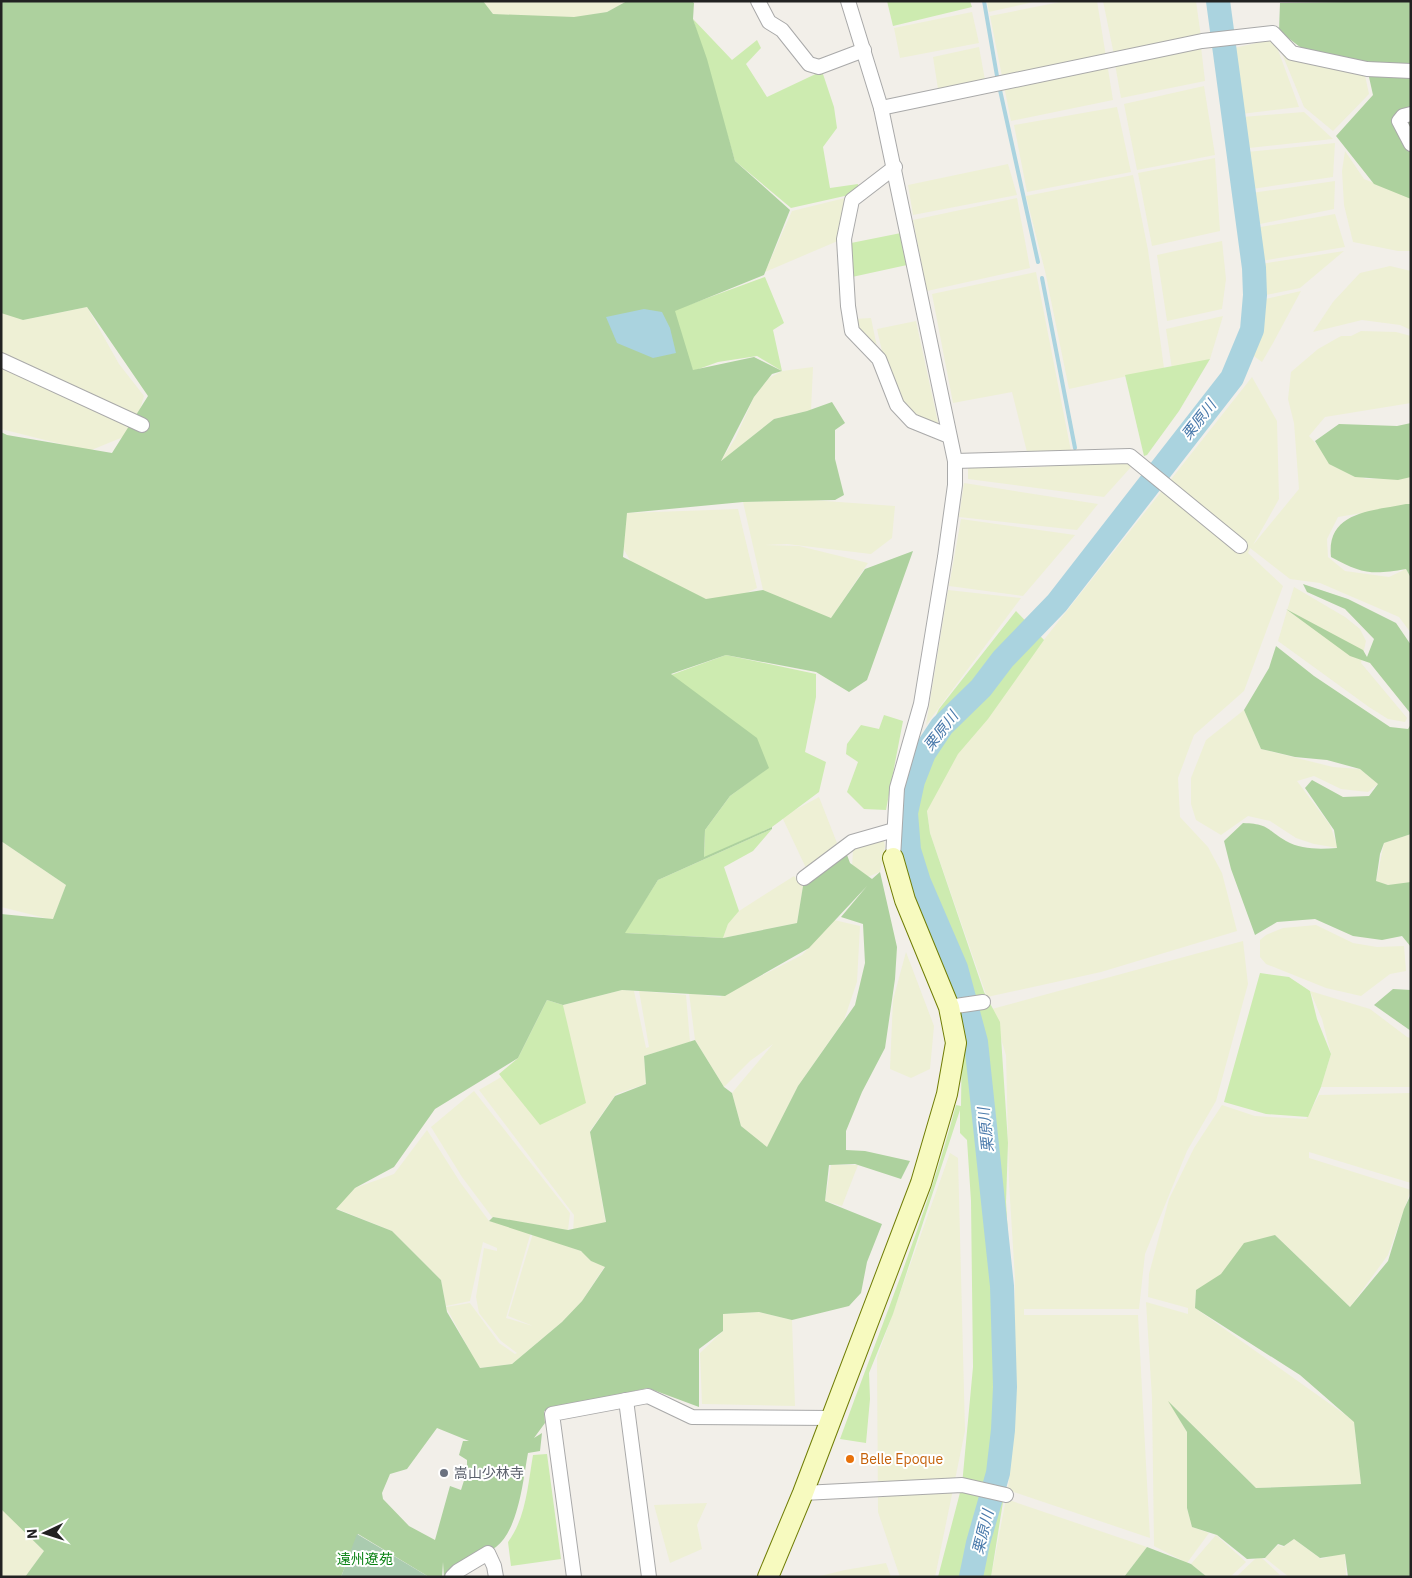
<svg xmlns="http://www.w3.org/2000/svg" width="1412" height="1578" viewBox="0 0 1412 1578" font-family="'IBM Plex Sans','Noto Sans JP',sans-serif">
<rect width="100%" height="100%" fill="#f2efe9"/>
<g fill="#eef0d5">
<polygon points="483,1 627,1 607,12 554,21 493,14"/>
<polygon points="987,1 1038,1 989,12"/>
<polygon points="1065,1 1097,1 1113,100 1011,121 990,16"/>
<polygon points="1103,1 1196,1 1201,37 1114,55"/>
<polygon points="972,12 979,43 900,58 894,28"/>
<polygon points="1274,39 1299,107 1241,114 1234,48"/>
<polygon points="979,47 985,80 938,89 933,57"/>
<polygon points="1201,47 1205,81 1121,98 1115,64"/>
<polygon points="1281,51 1364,71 1369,94 1333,131 1304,107"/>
<polygon points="1204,86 1215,155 1137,170 1124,104"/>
<polygon points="1117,107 1131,172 1027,192 1014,125"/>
<polygon points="1304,112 1333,139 1249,148 1243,117"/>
<polygon points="1335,143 1333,177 1252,189 1247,152"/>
<polygon points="1345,151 1364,179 1411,198 1411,251 1398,251 1353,242 1344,205 1342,171"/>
<polygon points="1215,158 1220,231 1152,246 1138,173"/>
<polygon points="1008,164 1017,195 913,215 908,185"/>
<polygon points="1133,175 1148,250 1164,368 1069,389 1045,271 1026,196"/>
<polygon points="1335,181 1334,209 1255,225 1252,193"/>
<polygon points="849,197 840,240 765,272 792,211"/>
<polygon points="1017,198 1030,268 927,291 913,220"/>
<polygon points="1335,214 1345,247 1261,261 1255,228"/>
<polygon points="1222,241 1226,279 1222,309 1167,321 1157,255"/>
<polygon points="1344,251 1300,288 1261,296 1261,264"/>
<polygon points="1390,266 1411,271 1411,330 1400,325 1362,320 1313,332 1333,302 1360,273"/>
<polygon points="1036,272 1071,451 1027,452 1012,392 953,403 932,294"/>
<polygon points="1301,291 1273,343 1262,362 1251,354 1261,300"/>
<polygon points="1,305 23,320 87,307 119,364 144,396 133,433 89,451 1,429"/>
<polygon points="1223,316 1210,359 1172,369 1166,329"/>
<polygon points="871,318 878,352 855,328 854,319"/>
<polygon points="916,321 939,427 925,425 904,404 883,356 877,329"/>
<polygon points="1361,331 1396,332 1411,336 1411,403 1325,417 1309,436 1338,468 1366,479 1411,477 1411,505 1338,517 1327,539 1328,557 1345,571 1389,577 1406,569 1411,578 1411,633 1399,617 1320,583 1290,579 1250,548 1248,553 1283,586 1244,691 1194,735 1178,778 1180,817 1208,847 1222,873 1237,931 1101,972 987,997 930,833 927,810 963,742 1252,377 1277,421 1279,499 1253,545 1299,489 1294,423 1288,399 1291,372 1318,349 1341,336 1351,336"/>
<polygon points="813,367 811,410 774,419 720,462 735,439 754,397 769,378 782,371"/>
<polygon points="1126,461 1131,467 1104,497 968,479 968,465 1023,468"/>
<polygon points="964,483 1098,504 1077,530 959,517"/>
<polygon points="811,500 895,506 892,538 871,554 787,544 765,545 799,546 868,563 830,620 763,590 743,502"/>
<polygon points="738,509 757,588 740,596 706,599 637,572 620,543 627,513"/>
<polygon points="961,519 1075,535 1023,596 949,586"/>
<polygon points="1294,587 1345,617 1360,629 1366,641 1361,663 1407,718 1405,722 1388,719 1369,707 1278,641"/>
<polygon points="948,590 1021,598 926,725"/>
<polygon points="1244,710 1261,749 1333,767 1360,769 1378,784 1368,792 1341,789 1314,776 1297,781 1330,825 1338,848 1314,844 1296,838 1270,821 1248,816 1221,835 1196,820 1191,804 1191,778 1206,740"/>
<polygon points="819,797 837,843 806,868 782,817"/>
<polygon points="1411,834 1411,884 1388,885 1376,882 1384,843"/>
<polygon points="883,838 885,846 880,872 865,878 852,868 853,850"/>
<polygon points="1,841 66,885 53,920 1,907"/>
<polygon points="794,876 803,886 797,923 723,938 728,924 739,911"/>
<polygon points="834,920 860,926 857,982 844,1020 798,1086 767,1148 741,1126 732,1093 773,1044 750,1061 724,1087 695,1040 689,993 720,997 802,955"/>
<polygon points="1316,925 1353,943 1377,947 1404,946 1406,971 1390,974 1361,996 1326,988 1266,964 1260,957 1260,940 1266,935 1283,928"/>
<polygon points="1243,941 1248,984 1216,1101 1187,1151 1145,1254 1139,1309 1024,1309 1024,1315 1138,1315 1150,1538 1008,1490 1016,1399 1014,1336 1015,1279 1009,1183 1006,1055 992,1009"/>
<polygon points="906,952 934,1026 930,1069 911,1078 890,1069 893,1000"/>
<polygon points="622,990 634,991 646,1048 649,1047 639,991 686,995 690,1042 644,1056 646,1084 616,1094 590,1131 606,1225 573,1232 574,1215 479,1090 503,1076 584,1104 563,1005"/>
<polygon points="1310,991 1370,1009 1407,1037 1411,1038 1411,1087 1321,1087 1331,1054 1322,1019"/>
<polygon points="474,1091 570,1213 568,1230 492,1217 462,1177 431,1127"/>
<polygon points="1411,1093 1411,1183 1309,1152 1309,1158 1411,1190 1388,1255 1350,1307 1275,1235 1216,1282 1196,1290 1195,1308 1354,1421 1361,1484 1256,1488 1170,1403 1187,1432 1187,1508 1192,1527 1209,1533 1187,1563 1154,1546 1152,1398 1146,1302 1188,1314 1188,1308 1148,1297 1149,1274 1169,1199 1194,1148 1222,1105 1255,1116 1306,1119 1319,1095"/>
<polygon points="427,1130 460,1182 489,1221 531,1232 506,1318 533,1326 508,1316 533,1233 583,1252 591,1261 605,1266 582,1301 562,1322 512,1364 479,1368 446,1307 470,1303 499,1343 515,1354 517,1353 501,1341 479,1313 476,1297 484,1248 497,1251 497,1248 483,1242 470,1301 446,1306 441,1280 392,1231 335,1208 355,1188 394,1174"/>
<polygon points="950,1153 958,1158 965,1431 935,1577 900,1577 878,1512 877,1358"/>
<polygon points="831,1165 858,1165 842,1206 825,1201"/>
<polygon points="759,1312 792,1320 795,1406 702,1404 700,1353 723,1331 723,1314"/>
<polygon points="1006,1499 1147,1547 1124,1577 991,1577"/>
<polygon points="707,1503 697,1525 702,1549 670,1563 654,1505"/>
<polygon points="1,1508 44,1551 25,1577 1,1577"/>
<polygon points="1216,1535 1246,1562 1230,1577 1207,1577 1191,1564"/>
<polygon points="1294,1539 1321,1559 1345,1552 1346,1577 1289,1577 1265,1558 1278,1545 1283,1547"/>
<polygon points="1262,1558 1280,1575 1236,1577 1255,1559"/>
<polygon points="886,1563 891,1577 816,1577 845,1570"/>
</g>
<g fill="#cdebb0">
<polygon points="887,1 970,1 972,7 893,26"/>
<polygon points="693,19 732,60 757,40 761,48 746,64 767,97 822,71 834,107 837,128 823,147 830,188 858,184 859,189 849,195 791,208 735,161"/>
<polygon points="901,233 907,265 852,277 851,243"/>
<polygon points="765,277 784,323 773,330 782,371 757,356 718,362 693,371 672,311"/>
<polygon points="1210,359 1179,411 1147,455 1144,456 1125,375"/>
<path d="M1016 611 1044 640 988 719 958 754 927 811 930 833 984 992 1000 1022 1008 1143 1006 1202 1014 1336V1411L1010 1458 991 1577H938L962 1485 973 1367 971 1201 967 1140 960 1133V1110L893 1314 869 1373 870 1399 866 1443 840 1439C880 1328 926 1219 956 1105L961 1106 962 1031 946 971 909 883 899 838 901 808 905 781 939 709Z"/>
<polygon points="726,655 816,674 816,697 805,752 826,762 819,792 772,827 704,858 705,830 730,796 768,768 671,675"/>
<polygon points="884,715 903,721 886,810 864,809 847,792 858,762 846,754 847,744 861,725 879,729"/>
<polygon points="772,829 753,851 724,867 739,911 728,924 723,938 624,933 658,880"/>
<polygon points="1260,973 1289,977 1310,991 1317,1019 1331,1054 1321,1087 1308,1117 1266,1114 1224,1102"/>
<polygon points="547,1000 563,1005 586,1103 540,1125 499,1074 518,1058"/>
<path d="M547 1454 561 1559 511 1566 508 1542C526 1518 528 1484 533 1455Z"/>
</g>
<g fill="#add19e" fill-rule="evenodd">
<path d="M1 1H483L493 14 574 17 607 12 627 1H692L694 3 693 19 707 59 735 161 790 210 764 275 675 311 693 370 754 357 782 371 772 374 754 397 721 461 774 419 807 411 832 402 845 423 835 430V459L844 495 835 500 743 502 627 513 623 557 706 599 763 590 831 618 865 569 913 551 867 680 849 692 816 672 726 655 671 674 757 738 769 768 730 796 705 830 704 857 772 827V829L658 880 625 933 723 938 797 923 803 886 847 855 850 863 872 879 880 872 897 947 895 979 885 1048 862 1092 846 1131V1150L865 1151 910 1161 901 1179 855 1164 829 1165 825 1201 882 1224 867 1262 861 1293 849 1306 792 1320 759 1312 723 1314V1331L699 1349V1407L648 1388 544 1411 545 1423 534 1438 542 1433 540 1451 528 1453C523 1480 519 1529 496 1547 490 1551 481 1555 473 1561 464 1568 457 1577 444 1577L443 1562 442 1577H429L358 1534 341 1577H25L44 1551 1 1509V914L53 919 66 885 1 841V432L7 435 112 453 148 396 87 307 23 320 1 313ZM867 886 841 917 863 924 865 963 855 1005 798 1086 767 1147 741 1126 732 1093 724 1087 695 1040 644 1056 646 1084 615 1096 590 1132 606 1222 568 1230 493 1217 489 1221 581 1251 591 1261 605 1267 582 1301 562 1322 512 1364 480 1368 447 1312 441 1280 392 1231 336 1209 355 1188 394 1167 435 1109 518 1058 547 1000 563 1005 622 990 725 996 809 948ZM437 1428 469 1441H463L459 1455 467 1460V1471L461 1490 450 1486 435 1540 409 1526 383 1499 382 1493 390 1474 407 1469Z"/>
<polygon points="1411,1 1411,199 1374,184 1336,136 1373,95 1367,68 1300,47 1279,31 1280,3"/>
<polygon points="1411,423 1411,477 1398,480 1355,477 1329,464 1315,441 1339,424 1397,426"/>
<path d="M1406 504H1411V578L1406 569C1372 575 1362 574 1331 557 1326 511 1373 511 1406 504Z"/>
<polygon points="1303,584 1348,599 1396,623 1411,645 1411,714 1370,663 1350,656 1286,609 1363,650 1367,657 1374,639 1345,609 1307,592"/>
<path d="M1276 646 1314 676 1390 727 1408 729 1411 724V834L1384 843 1380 854 1376 881 1388 885 1411 882V947L1402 936 1382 940 1353 936 1315 919 1277 922 1255 935 1231 869 1224 841 1243 823C1269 824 1266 829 1286 841 1301 850 1321 849 1337 848L1334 830 1305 788 1312 780 1343 797 1369 796 1378 784 1360 769 1327 760 1295 757 1261 749 1244 710 1269 668Z"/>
<polygon points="1393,989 1411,990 1411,1031 1374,1005"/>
<polygon points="1411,1194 1411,1577 1348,1577 1345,1554 1320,1558 1294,1539 1284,1546 1278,1544 1265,1558 1247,1559 1217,1535 1192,1527 1187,1508 1187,1432 1168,1401 1256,1488 1361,1484 1354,1422 1300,1375 1195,1308 1196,1290 1221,1274 1244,1243 1275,1235 1350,1307 1388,1261 1404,1209"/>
<polygon points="1147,1547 1191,1564 1207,1577 1124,1577"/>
</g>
<polygon fill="#aacbaf" points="357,1534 429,1577 341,1577"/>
<polygon fill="#aad3df" points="644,309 662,312 670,328 676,353 653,358 617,343 606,317"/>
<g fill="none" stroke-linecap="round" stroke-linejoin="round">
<g stroke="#aad3df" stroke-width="4">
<polyline points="984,1 997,76"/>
<polyline points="1000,90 1038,262"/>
<polyline points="1042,278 1075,448"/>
</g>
<polyline stroke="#aad3df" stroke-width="24" points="971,1577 978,1543 998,1473 1003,1430 1005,1387 1002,1286 976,1042 956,968 919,882 909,850 906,813 913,781 924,753 942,726 981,688 1003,659 1057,603 1232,378 1252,330 1255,295 1254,268 1218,1"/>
<defs>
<g id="street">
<polyline points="758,1 769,22 782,30 809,64 819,67 864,50"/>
<polyline points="848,1 881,108 955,461 955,485 945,557 921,704 897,788 893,858"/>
<polyline points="881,108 1202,41 1273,33 1292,53 1367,69 1411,71"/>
<polyline points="1411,114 1403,116 1399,121 1411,144"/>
<polyline points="895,167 852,200 844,239 848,306 852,331 879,359 897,405 912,421 949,436"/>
<polyline points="1,360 142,425"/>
<polyline points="955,461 1130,456 1240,546"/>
<polyline points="804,878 852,842 894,830"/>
<polyline points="949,1007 983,1002"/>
<polyline points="626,1400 649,1577"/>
<polyline points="803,1493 962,1485 1006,1495"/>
<polyline points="452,1577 458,1571 488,1553 494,1566 496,1577"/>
<polyline points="574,1577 552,1414 648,1396 692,1417 832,1418"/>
</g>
<polyline id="secondary" points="768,1577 803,1493 921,1183 947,1094 956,1043 949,1007 905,900 893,858"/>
</defs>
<use href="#street" stroke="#a9a9a9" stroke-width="16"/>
<use href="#secondary" stroke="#707d05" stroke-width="22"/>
<use href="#street" stroke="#fff" stroke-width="14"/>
<use href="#secondary" stroke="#f7fabf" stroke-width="20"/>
</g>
<circle fill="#e8710a" stroke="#fff" stroke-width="2" cx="850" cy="1459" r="5"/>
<circle fill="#6b7280" stroke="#fff" stroke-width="2" cx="444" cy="1473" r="5"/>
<g text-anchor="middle" stroke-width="4" stroke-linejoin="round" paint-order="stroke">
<g font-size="14" fill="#c56008" stroke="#fff" text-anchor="start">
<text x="860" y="1464">Belle Epoque</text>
</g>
<g font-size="14" fill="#5b616d" stroke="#fff" text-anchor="start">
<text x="454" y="1478">嵩山少林寺</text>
</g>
<g font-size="14" fill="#0c8416" stroke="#fff">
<text x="365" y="1564">遠州遼苑</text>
</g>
<g font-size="15" font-style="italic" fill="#4a7aab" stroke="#fff">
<text transform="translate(1199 420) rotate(-52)" y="5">栗原川</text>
<text transform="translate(941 731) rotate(-52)" y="5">栗原川</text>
<text transform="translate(986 1130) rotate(-96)" y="5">栗原川</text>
<text transform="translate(983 1532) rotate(-76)" y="5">栗原川</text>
</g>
</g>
<rect width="1412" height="1578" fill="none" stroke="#222222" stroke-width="5"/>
<g transform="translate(45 1533) rotate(266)" stroke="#ffffff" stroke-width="4" paint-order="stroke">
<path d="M0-4L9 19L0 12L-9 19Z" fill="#222222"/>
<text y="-8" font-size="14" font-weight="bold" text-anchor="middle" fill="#222222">N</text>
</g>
</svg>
